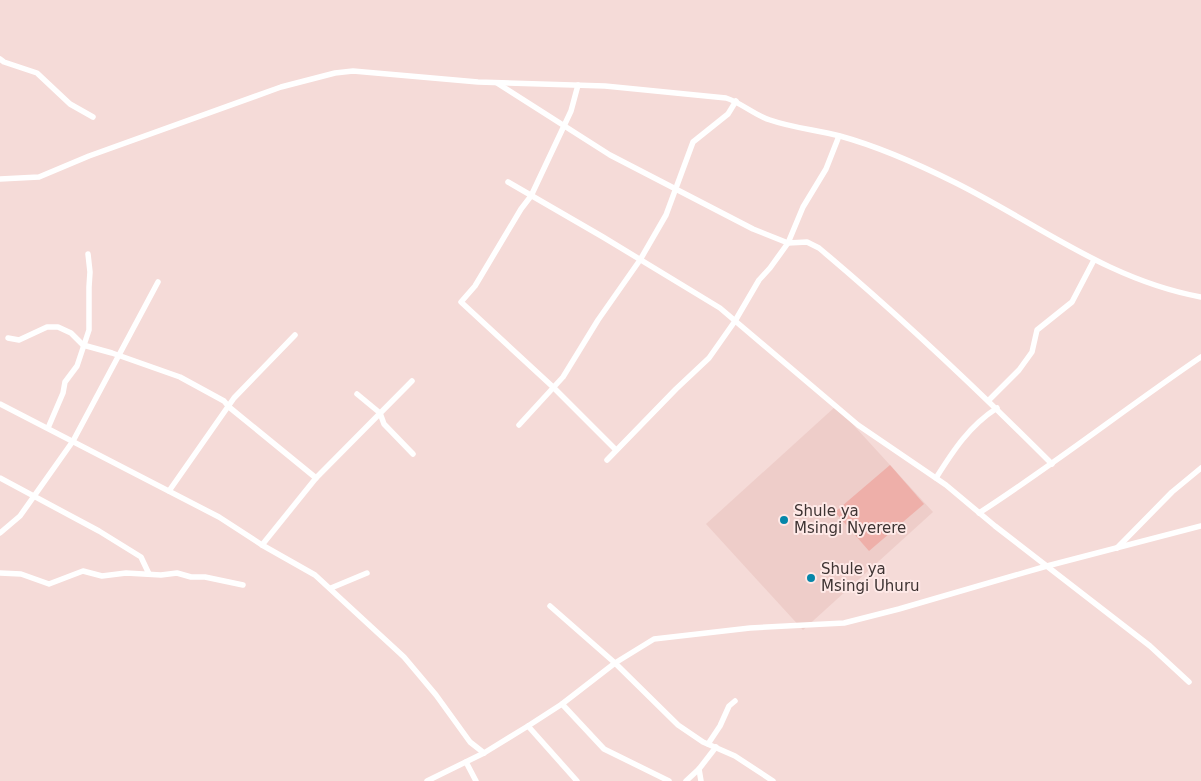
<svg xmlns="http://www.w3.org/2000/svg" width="1201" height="781" viewBox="0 0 1201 781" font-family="'DejaVu Sans',sans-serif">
<rect width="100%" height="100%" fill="#f5dbd8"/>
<polygon fill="#eecdc9" points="836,406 933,512 803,630 706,524"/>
<polygon fill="#eeafa9" points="890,465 924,504 869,551 835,512"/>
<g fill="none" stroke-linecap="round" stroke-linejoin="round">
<g stroke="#fff" stroke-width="5.5">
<polyline points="0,59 4,62 37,73 70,104 93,117"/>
<path d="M497 83 610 155 753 229 788 243 807 242 819 248C900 316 977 389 1052 464"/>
<polyline points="578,85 571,111 531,196 521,209 475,286 461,302 553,387 616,450"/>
<path d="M0 179 39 177 89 156 281 87 335 73 353 71 478 82 605 86 726 98C742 103 754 115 770 120 793 128 817 130 840 136 880 147 918 164 956 183 1038 224 1108 280 1201 297"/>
<polyline points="508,182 603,237 720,308 858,425 946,485 995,526 1150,646 1189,682"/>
<polyline points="8,338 19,340 47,327 58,327 71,333 83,345 112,353 180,377 224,401 229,407 316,478"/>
<polyline points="357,394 380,413 384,424 413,454"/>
<polyline points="989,400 1019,370 1032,352 1037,330 1072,302 1094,260"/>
<polyline points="0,404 219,517 262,545 315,575 404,657 436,695 470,742 484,753"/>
<polyline points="519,425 563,377 598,320 640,260 666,215 693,142 728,114 736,101"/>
<polyline points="48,428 63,393 65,382 77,366 89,330 89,287 90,272 88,254"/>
<polyline points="607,460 676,389 709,358 735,321 759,280 770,268 788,243 803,207 826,169 839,136"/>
<polyline points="0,478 99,531 141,557 149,574"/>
<path d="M936 478C953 451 969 426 997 408"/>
<polyline points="169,491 234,398 295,335"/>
<path d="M979 513C1055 464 1126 408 1201 357"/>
<polyline points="0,533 20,516 73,441 158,282"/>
<polyline points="262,545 316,478 412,381"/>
<polyline points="1117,548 1172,492 1201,468"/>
<polyline points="0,573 21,574 49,584 83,571 102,576 126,573 161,575 177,573 191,577 205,577 243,585"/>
<polyline points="331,588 367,573"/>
<polyline points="550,606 615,663 678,725 703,742 735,756 773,781"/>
<polyline points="562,704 604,749 669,781"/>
<polyline points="528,726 577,781"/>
<polyline points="708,744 720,726 729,706 735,701"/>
<polyline points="466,762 476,781"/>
<polyline points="699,769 701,781"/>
<polyline points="427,781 484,753 528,726 562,704 615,663 654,639 750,628 844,623 899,609 1047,566 1201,526"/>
<polyline points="686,781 699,769 716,747"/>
</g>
</g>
<g fill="#0586a9" stroke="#fee9e7" stroke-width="2">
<circle cx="784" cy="520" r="5"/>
<circle cx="811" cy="578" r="5"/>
</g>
<g text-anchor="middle" stroke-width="4" stroke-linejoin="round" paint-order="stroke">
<g font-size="15" fill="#3e3433" stroke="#fee9e7" text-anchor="start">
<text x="794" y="516">Shule ya<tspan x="794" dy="17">Msingi Nyerere</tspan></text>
<text x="821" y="574">Shule ya<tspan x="821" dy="17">Msingi Uhuru</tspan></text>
</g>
</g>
</svg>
